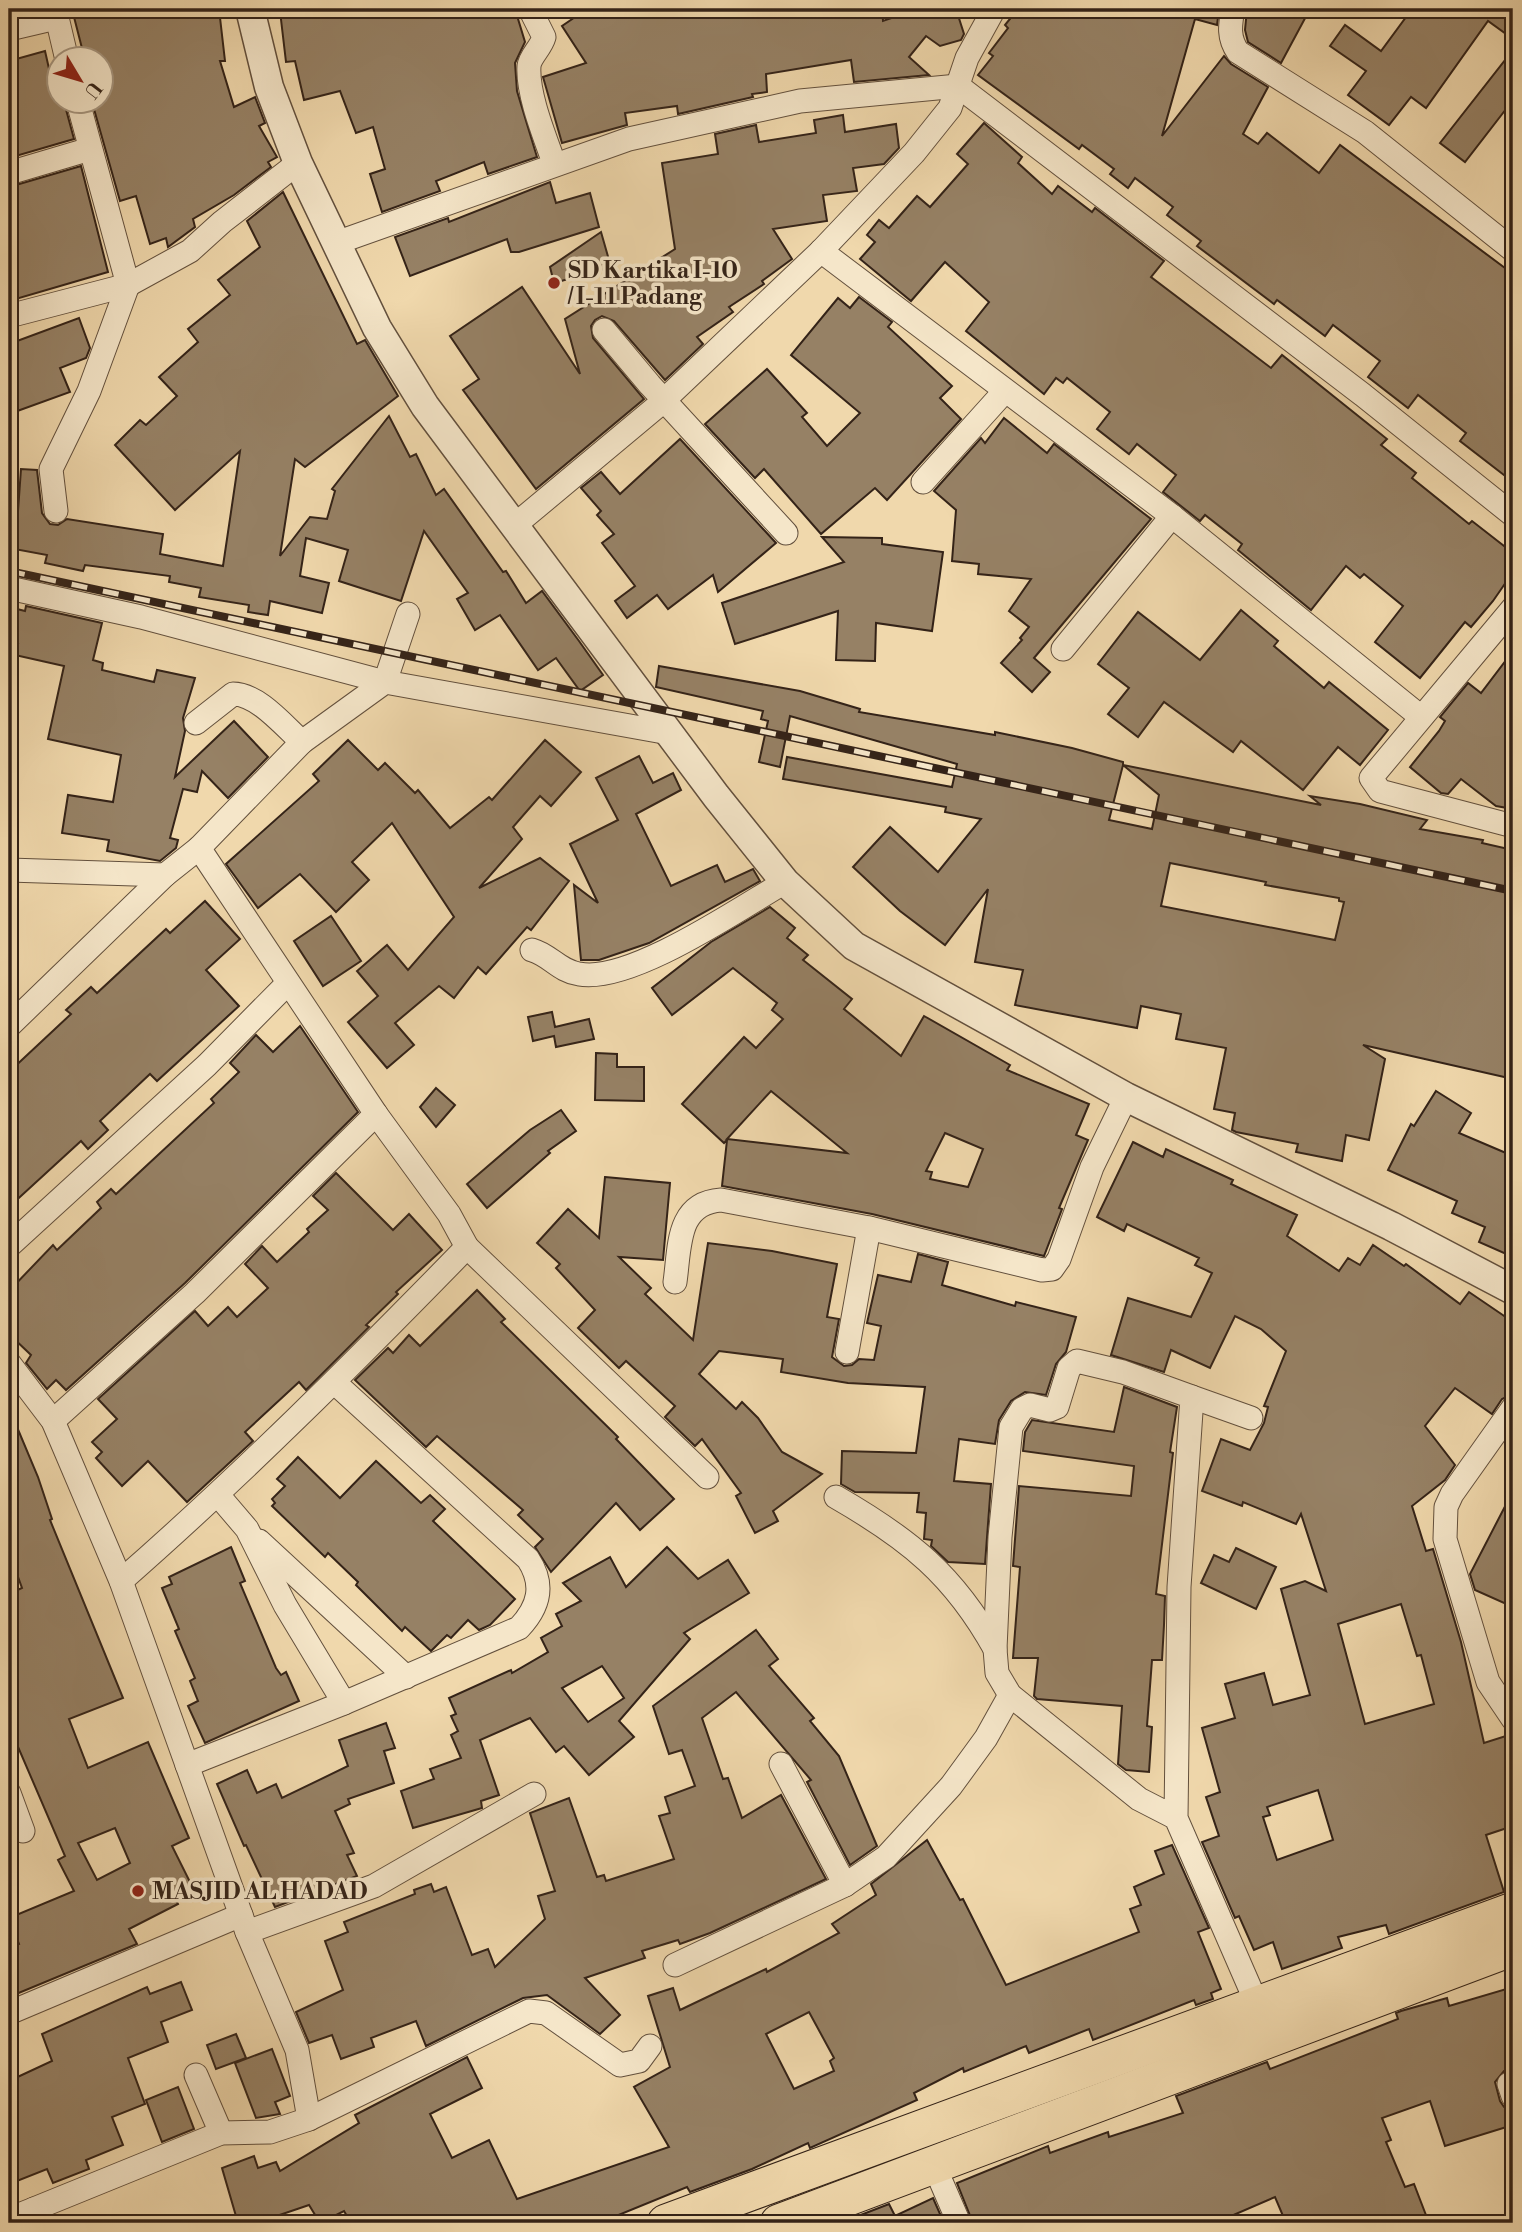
<svg xmlns="http://www.w3.org/2000/svg" width="1522" height="2232" viewBox="0 0 1522 2232" font-family="'Libre Bodoni',serif">
<rect width="100%" height="100%" fill="#f0d8ac"/>
<filter id="stains"><feTurbulence type="fractalNoise" baseFrequency=".00286" numOctaves="4"/><feColorMatrix values="0 0 0 0 .2 0 0 0 0 .09 0 0 0 0 .02 0 0 0 .5 -.17"/></filter>
<radialGradient id="worn" r=".72"><stop offset=".6" stop-color="#630" stop-opacity="0"/><stop offset="1" stop-color="#630" stop-opacity=".3"/></radialGradient>
<g fill="#968165" stroke="#342318" stroke-width="2" fill-rule="evenodd">
<polygon points="80,9 219,9 225,61 220,61 234,107 255,97 265,123 259,126 277,157 268,162 271,167 234,195 193,219 195,227 168,247 166,238 150,244 136,196 120,201 92,102 102,102 102,60 85,60 74,17 82,15"/>
<polygon points="300,9 515,9 525,42 515,63 517,91 537,157 488,174 484,162 436,181 440,191 382,212 370,174 385,169 373,127 356,133 340,91 304,100 295,61 286,62 280,11"/>
<polygon points="587,9 727,9 728,15 767,9 882,9 883,21 918,9 956,9 964,34 961,40 940,46 926,36 909,57 929,75 854,82 851,60 766,74 767,92 752,94 753,97 678,114 677,106 625,113 627,125 562,143 543,77 586,63 562,26"/>
<polygon points="1018,9 1219,9 1217,25 1195,19 1162,136 1224,56 1231,64 1268,87 1243,134 1258,144 1267,133 1319,173 1340,145 1513,274 1513,482 1460,441 1466,433 1418,395 1408,408 1368,377 1380,361 1333,325 1325,336 1277,300 1274,304 1197,246 1201,241 1167,215 1173,207 1135,178 1128,188 1110,174 1114,169 1082,145 1079,149 978,75 993,56 989,53 1008,28 1005,25"/>
<polygon points="1247,9 1310,9 1281,63 1248,42 1245,30"/>
<polygon points="1412,9 1513,9 1513,39 1488,21 1426,108 1411,97 1389,125 1348,95 1366,71 1330,46 1345,25 1381,51"/>
<polygon points="1513,50 1513,100 1465,162 1440,143"/>
<polygon points="45,51 52,82 60,80 60,104 64,102 74,139 9,158 9,61"/>
<polygon points="843,115 845,132 896,124 899,148 884,164 853,168 857,191 823,195 827,221 773,229 792,259 762,281 764,284 729,307 733,312 697,337 703,344 665,380 614,321 602,316 595,320 591,326 593,338 644,399 536,489 463,390 479,379 450,336 522,287 580,374 565,319 675,249 662,163 718,154 715,134 756,125 759,142 816,133 814,120"/>
<polygon points="984,123 1022,157 1018,163 1052,194 1058,186 1092,212 1095,208 1164,261 1151,277 1271,368 1282,355 1387,439 1381,445 1416,473 1412,478 1469,524 1472,521 1513,553 1513,572 1493,601 1471,627 1465,622 1420,678 1375,642 1403,606 1364,574 1360,578 1346,566 1311,610 1238,550 1242,544 1205,515 1200,521 1163,492 1176,475 1137,444 1129,454 1097,429 1110,412 1067,378 1063,383 1056,378 1044,394 966,331 989,302 945,262 911,301 860,259 875,242 867,235 879,220 889,228 917,196 930,207 968,164 957,154"/>
<polygon points="81,166 108,272 9,301 9,187"/>
<polygon points="550,182 556,203 590,193 599,227 519,252 511,252 507,239 410,276 395,237 448,218 449,222"/>
<polygon points="283,192 357,344 365,340 398,396 305,467 295,459 280,556 310,517 327,519 335,491 332,489 389,416 410,457 416,454 436,495 444,489 503,572 506,571 526,603 542,591 579,641 603,675 580,691 556,658 538,670 500,615 475,630 457,599 468,593 424,531 401,601 339,581 348,550 306,538 300,576 329,583 322,613 270,601 268,615 248,612 249,605 199,597 201,588 169,582 170,576 85,565 83,571 45,563 47,555 9,548 13,510 18,511 21,469 37,470 42,513 50,524 58,525 67,519 163,534 160,554 223,566 240,451 175,510 115,445 140,420 146,425 177,396 159,377 198,342 188,329 230,295 218,280 260,247 247,221"/>
<polygon points="601,232 611,267 554,283 550,267"/>
<polygon points="859,297 892,322 888,327 952,386 940,398 961,419 887,500 875,488 821,534 764,469 755,478 705,424 767,369 807,413 802,417 827,446 860,413 791,355 838,298 850,308"/>
<polygon points="79,318 90,348 86,358 60,368 70,392 9,414 9,344"/>
<polygon points="1004,418 1047,453 1054,444 1151,519 1034,658 1050,672 1032,692 1001,663 1022,640 1020,638 1029,627 1009,611 1031,579 978,574 979,564 952,561 956,510 934,491 981,438 985,443"/>
<polygon points="680,439 776,543 718,592 713,575 668,609 657,595 627,618 615,601 635,586 602,543 614,534 597,515 601,511 581,488 601,472 620,494"/>
<polygon points="822,537 882,538 882,544 943,552 932,631 876,623 875,661 836,660 838,611 735,644 722,603 844,562"/>
<polygon points="26,606 102,623 93,660 103,663 102,670 154,682 157,670 195,678 183,718 185,731 175,777 234,721 268,757 228,798 202,771 197,792 183,789 170,838 178,840 176,848 160,861 107,851 109,840 62,833 68,795 113,802 121,755 48,739 64,666 15,655 18,644 9,642 9,607 25,611"/>
<polygon points="1241,610 1278,641 1274,646 1324,688 1329,682 1388,730 1360,765 1338,747 1303,790 1241,741 1233,752 1164,702 1138,737 1108,714 1129,688 1098,664 1138,612 1200,660"/>
<polygon points="1513,651 1513,809 1496,806 1461,779 1448,794 1441,793 1410,767 1439,731 1445,721 1440,717 1468,683 1481,693"/>
<path d="M659 666 800 691 860 709 859 712 995 735V732L1072 748 1123 762V765L1321 805 1310 796 1360 804 1427 820 1420 829 1483 840 1482 843 1513 850V1079L1363 1045 1385 1059 1369 1140 1346 1135 1342 1161 1296 1152 1298 1144 1236 1132 1232 1130 1235 1113 1214 1109 1226 1048 1176 1039 1181 1014 1141 1006 1137 1028 1015 1005 1023 970 975 962 988 889 945 945 900 911 853 867 890 827 938 872 981 819 945 812 946 807 783 779 787 757 952 787 957 764 790 716 780 767 759 762 768 721 761 719 763 711 656 687ZM1123 765 1159 795 1152 829 1109 820ZM1170 863 1266 882 1265 885 1339 898V901L1344 902 1335 940 1161 906Z"/>
<polygon points="348,740 378,770 385,763 415,793 418,790 450,828 489,797 492,800 545,740 581,772 551,806 540,796 513,827 522,839 479,888 540,858 569,881 531,930 527,927 486,974 478,967 454,998 439,986 395,1023 414,1045 387,1068 348,1022 378,996 357,971 387,945 408,970 454,917 392,823 352,862 369,880 336,912 300,874 258,908 226,864 319,781 313,774"/>
<polygon points="639,756 653,783 673,773 681,790 636,814 671,886 717,865 725,882 753,869 760,881 649,943 599,960 581,960 574,885 598,903 570,844 618,820 596,778"/>
<polygon points="205,901 240,939 206,970 239,1006 157,1081 150,1074 100,1121 108,1130 88,1149 81,1141 9,1207 9,1072 71,1014 66,1010 91,987 97,993 166,929 170,933"/>
<path d="M770 907 795 928 787 938 808 955 803 960 852 999 844 1009 901 1056 924 1016 1010 1065 1007 1070 1089 1104 1076 1135 1088 1140 1059 1208 1062 1209 1044 1256 872 1214 722 1186 727 1140 724 1143 682 1104 744 1037 756 1048 783 1019 772 1010 777 1003 733 968 672 1015 652 988 711 942ZM771 1091 847 1153 727 1139ZM945 1133 983 1149 968 1187 930 1179 932 1172 926 1171Z"/>
<polygon points="331,916 361,961 323,986 294,941"/>
<polygon points="552,1012 555,1027 589,1019 594,1039 556,1047 554,1036 533,1041 528,1017"/>
<polygon points="300,1026 358,1112 185,1283 66,1390 56,1380 47,1389 26,1363 31,1355 9,1334 9,1291 53,1245 57,1250 101,1208 97,1202 111,1189 116,1194 214,1103 211,1099 239,1072 230,1063 256,1035 273,1052"/>
<polygon points="596,1053 617,1054 617,1067 644,1067 644,1101 595,1100"/>
<polygon points="436,1088 455,1105 436,1127 420,1107"/>
<polygon points="1436,1091 1471,1113 1459,1133 1513,1156 1513,1257 1479,1242 1485,1227 1452,1213 1457,1201 1388,1170 1411,1124 1414,1126"/>
<polygon points="561,1110 576,1131 548,1151 550,1153 487,1208 467,1184 530,1130"/>
<path d="M1133 1142 1163 1157 1166 1149 1233 1180 1231 1184 1297 1215 1287 1236 1339 1271 1348 1258 1360 1265 1373 1245 1404 1266 1406 1264 1460 1304 1469 1292 1513 1322V1394L1502 1399 1492 1414 1455 1388 1425 1426 1455 1465 1445 1480 1412 1506 1426 1551 1433 1549 1461 1642 1484 1743 1509 1735 1513 1749V1826L1486 1835 1504 1892 1389 1934 1386 1925 1338 1937 1342 1948 1282 1969 1273 1942 1254 1950 1239 1916 1235 1918 1202 1842 1219 1836 1206 1797 1220 1792 1202 1728 1235 1718 1225 1684 1264 1673 1273 1705 1310 1695 1281 1589 1305 1581 1326 1591 1301 1514 1296 1524 1243 1502 1242 1506 1202 1491 1221 1439 1250 1450 1264 1423 1268 1407 1264 1406 1286 1351 1261 1329 1235 1316 1210 1368 1171 1350 1164 1372 1111 1355 1128 1298 1191 1317 1212 1273 1195 1265 1199 1258 1127 1224 1124 1231 1097 1217ZM1401 1604 1417 1656 1421 1655 1434 1704 1365 1724 1338 1624ZM1318 1790 1333 1840 1277 1860 1263 1817 1270 1815 1267 1807Z"/>
<polygon points="336,1173 393,1230 409,1214 442,1250 396,1292 398,1294 366,1325 369,1327 306,1390 299,1382 245,1432 253,1441 187,1502 148,1461 122,1486 96,1458 102,1452 92,1442 117,1419 98,1399 195,1311 208,1326 228,1307 237,1317 268,1288 245,1264 262,1246 277,1262 309,1232 307,1229 328,1210 313,1196"/>
<polygon points="605,1177 670,1183 663,1260 619,1257 651,1288 645,1294 693,1340 708,1243 772,1251 837,1264 827,1317 839,1319 832,1357 844,1366 852,1365 859,1359 874,1360 881,1326 867,1323 878,1275 911,1282 918,1254 948,1262 942,1285 1015,1306 1016,1302 1076,1317 1066,1352 1056,1364 1046,1395 1025,1392 1011,1401 999,1420 995,1444 959,1439 954,1481 991,1484 985,1564 948,1562 931,1546 932,1540 924,1539 926,1513 917,1512 919,1493 855,1492 841,1484 842,1451 916,1453 925,1387 848,1383 781,1372 783,1359 719,1351 699,1374 736,1409 742,1402 758,1418 782,1452 822,1474 773,1511 778,1521 755,1533 736,1496 741,1493 702,1439 695,1446 665,1417 675,1406 626,1361 619,1368 578,1328 595,1310 556,1268 560,1264 537,1243 568,1209 599,1238"/>
<polygon points="477,1290 505,1319 501,1322 618,1437 616,1439 674,1499 640,1530 616,1503 551,1572 535,1547 543,1539 518,1515 523,1510 437,1436 426,1447 355,1380 388,1348 393,1353 409,1335 420,1346"/>
<polygon points="1124,1387 1177,1407 1170,1452 1173,1453 1156,1594 1165,1596 1164,1625 1162,1660 1152,1660 1147,1726 1152,1727 1149,1772 1126,1770 1118,1764 1122,1706 1037,1699 1034,1696 1038,1658 1013,1658 1020,1567 1013,1566 1019,1486 1131,1496 1134,1466 1023,1451 1025,1432 1032,1420 1114,1432"/>
<path d="M9 1408 38 1477 52 1519 50 1520 123 1698 69 1719 88 1768 148 1742 189 1838 172 1846 192 1886 174 1896 178 1904 129 1929 137 1944 9 1997V1948L19 1944 9 1918 74 1891 58 1860 65 1856 9 1726V1594L22 1588 9 1552ZM115 1828 130 1863 97 1880 78 1843Z"/>
<polygon points="298,1457 340,1498 376,1461 421,1503 430,1495 445,1509 433,1521 515,1599 490,1625 479,1630 468,1620 451,1638 447,1635 431,1651 405,1627 402,1631 356,1585 358,1582 328,1553 325,1557 272,1506 275,1503 272,1499 285,1486 277,1479"/>
<polygon points="1513,1491 1513,1607 1475,1590 1470,1574"/>
<polygon points="231,1547 245,1581 240,1583 276,1668 281,1675 286,1672 299,1701 205,1743 188,1706 198,1701 190,1681 195,1678 175,1631 179,1629 162,1588 172,1584 169,1577"/>
<path d="M667 1547 698 1579 728 1560 749 1593 684 1633 690 1639 619 1721 634 1737 589 1775 564 1746 556 1752 530 1718 480 1740 499 1795 481 1801 482 1808 413 1828 401 1791 434 1779 430 1769 461 1758 451 1735 458 1731 451 1716 456 1714 449 1698 511 1670 512 1673 548 1652 541 1638 562 1626 556 1614 581 1601 563 1583 610 1557 626 1587ZM602 1666 624 1698 588 1722 562 1688Z"/>
<polygon points="1236,1548 1276,1567 1256,1609 1201,1583 1214,1555 1229,1562"/>
<polygon points="756,1630 778,1659 769,1666 814,1718 810,1721 839,1756 877,1846 850,1865 807,1782 811,1780 736,1692 702,1718 723,1779 728,1778 742,1818 781,1795 826,1879 710,1933 680,1944 678,1940 642,1951 645,1958 585,1978 620,2015 600,2034 547,1995 523,1998 426,2046 416,2021 371,2038 374,2047 341,2059 332,2035 309,2043 296,2012 343,1990 325,1941 348,1932 344,1922 415,1894 414,1890 431,1884 434,1892 446,1887 472,1955 488,1949 495,1967 545,1919 538,1896 555,1891 530,1813 569,1798 597,1877 604,1875 606,1881 674,1859 659,1816 670,1813 665,1797 695,1786 682,1750 669,1754 653,1706"/>
<polygon points="386,1723 395,1748 384,1751 394,1783 348,1799 350,1804 335,1811 354,1853 347,1855 357,1876 275,1907 246,1845 244,1846 217,1784 247,1770 257,1793 276,1784 282,1798 348,1766 339,1740"/>
<path d="M927 1840 960 1900 963 1899 1006 1985 1139 1932 1130 1909 1141 1905 1134 1887 1164 1874 1155 1851 1172 1845 1209 1928 1198 1932 1221 1989 1211 1993 1213 1999 1196 2005 1194 2000 1093 2040 1089 2029 1029 2053 1026 2046 964 2072 963 2068 914 2093 917 2100 810 2148 808 2143 752 2169 690 2192 687 2187 599 2223H351L344 2211 320 2223 309 2205 256 2223H238L222 2168 254 2156 258 2168 276 2162 280 2171 359 2123 355 2115 467 2057 482 2088 430 2114 452 2158 489 2140 517 2199 669 2147 634 2087 670 2067 648 1996 673 1988 680 2010 766 1969 767 1972 839 1933 832 1924 876 1895 871 1884ZM809 2012 834 2058 830 2061 834 2071 794 2089 766 2034Z"/>
<polygon points="181,1982 192,2010 161,2022 168,2042 128,2058 145,2104 112,2117 123,2145 86,2160 89,2169 53,2183 47,2169 17,2181 9,2160 9,2081 52,2061 42,2034 147,1987 150,1994"/>
<polygon points="1513,1987 1513,2071 1504,2071 1495,2082 1500,2101 1504,2107 1513,2110 1513,2125 1445,2146 1430,2101 1382,2118 1391,2140 1386,2142 1405,2187 1414,2184 1429,2223 1286,2223 1275,2197 1215,2223 973,2223 957,2183 1048,2146 1050,2153 1108,2132 1109,2137 1183,2113 1176,2096 1267,2062 1270,2069 1398,2019 1396,2013 1401,2011 1447,1998 1449,2006"/>
<polygon points="236,2034 246,2058 216,2069 207,2045"/>
<polygon points="272,2049 290,2096 275,2102 280,2114 256,2118 235,2063"/>
<polygon points="178,2087 194,2129 162,2142 146,2100"/>
<polygon points="933,2198 944,2223 840,2223 889,2204 895,2216"/>
</g>
<g fill="none" stroke-linecap="round" stroke-linejoin="round">
<defs>
<g id="minor">
<polyline points="55,9 67,60"/>
<path d="M530 9 544 37C541 48 530 56 529 66 527 94 545 137 554 163"/>
<path d="M1233 9C1230 25 1228 38 1238 52L1365 132 1513 250"/>
<polyline points="9,29 56,18"/>
<polyline points="9,173 90,149"/>
<polyline points="336,243 629,139 800,101 958,86 1363,395 1513,515"/>
<polyline points="821,251 1172,516 1421,717"/>
<polyline points="9,316 128,285 190,251 222,222 298,163"/>
<polyline points="604,330 650,385 786,533"/>
<polyline points="923,482 1004,392"/>
<polyline points="56,511 51,469 89,391 128,285 78,102"/>
<polyline points="515,525 660,404 821,251 914,153 950,108 967,58 994,9"/>
<polyline points="9,588 141,617 385,682 408,614"/>
<polyline points="1513,608 1371,778 1380,791 1513,826"/>
<polyline points="1063,649 1172,516"/>
<path d="M196 723 233 694C258 694 284 726 302 742"/>
<polyline points="199,848 376,1114 449,1214 467,1247 707,1477"/>
<polyline points="9,870 165,875"/>
<path d="M532 950C550 955 559 971 579 974 630 984 740 908 785 882"/>
<polyline points="9,1026 165,875 199,848 302,742 385,682 669,733"/>
<polyline points="9,1246 207,1065 288,983"/>
<path d="M675 1282C680 1248 676 1203 721 1200L869 1228 1042 1270 1052 1269 1059 1259 1092 1167 1126 1097"/>
<polyline points="847,1352 869,1228"/>
<polyline points="9,1363 53,1421 121,1581 247,1932 297,2050 309,2119"/>
<polyline points="1192,1397 1251,1418"/>
<polyline points="1513,1408 1452,1494 1446,1507 1445,1539 1488,1682 1513,1719"/>
<polyline points="53,1421 195,1293 376,1114"/>
<path d="M218 1495 247 1529 285 1605 344 1703 519 1628C539 1607 545 1585 528 1559L335 1383"/>
<path d="M836 1497C909 1539 954 1575 995 1649"/>
<polyline points="259,1541 406,1677"/>
<path d="M121 1581C242 1475 355 1362 467 1247"/>
<polyline points="781,1764 845,1885"/>
<polyline points="187,1765 344,1703"/>
<polyline points="9,1793 23,1831"/>
<polyline points="1176,1818 1139,1799 1010,1695 997,1673 995,1649 1000,1537 1011,1427 1022,1409 1030,1405 1050,1410 1057,1407 1069,1368 1077,1361 1123,1372 1192,1397 1179,1587 1176,1818 1257,2004"/>
<polyline points="247,1932 374,1886 534,1794"/>
<polyline points="675,1965 845,1885 886,1857 951,1786 986,1738 1010,1695"/>
<polyline points="9,2013 241,1915"/>
<polyline points="196,2075 221,2133"/>
<polyline points="1509,2084 1513,2096"/>
<polyline points="933,2163 959,2223"/>
<polyline points="34,2209 221,2133 270,2132 309,2119 529,2011 546,2013 620,2065 639,2061 650,2046"/>
<polyline points="9,2219 34,2209 41,2223"/>
</g>
<polyline id="tertiary" points="250,9 269,87 298,163 377,328 425,406 716,796 785,882 854,946 1126,1097 1391,1226 1513,1290"/>
<g id="primary">
<polyline points="666,2223 1513,1911"/>
<polyline points="779,2223 1513,1947"/>
</g>
</defs>
<use href="#minor" stroke="#63503d" stroke-width="25"/>
<use href="#tertiary" stroke="#63503d" stroke-width="31"/>
<use href="#primary" stroke="#342318" stroke-width="39"/>
<use href="#minor" stroke="#f5e6c9" stroke-width="23"/>
<use href="#tertiary" stroke="#f5e6c9" stroke-width="28"/>
<use href="#primary" stroke="#f0d8ac" stroke-width="37"/>
<defs>
<polyline id="rail" points="9,571 1513,891"/>
</defs>
<use href="#rail" stroke="#342318" stroke-width="8"/>
<use href="#rail" stroke="#f5e6c9" stroke-width="5" stroke-dasharray="16" stroke-linecap="butt"/>
</g>
<g fill="#8f2418" stroke="#f5e6c9" stroke-width="2.5">
<circle cx="554" cy="283" r="7"/>
<circle cx="138" cy="1891" r="7"/>
</g>
<g text-anchor="middle" stroke-width="7" stroke-linejoin="round" paint-order="stroke">
<g font-size="23" font-weight="bold" fill="#342318" stroke="#f5e6c9" text-anchor="start">
<text x="568" y="278">SD Kartika I-10<tspan x="568" dy="26">/ I-11 Padang</tspan></text>
<text x="152" y="1899">MASJID AL HADAD</text>
</g>
</g>
<rect width="1522" height="2232" fill="none" stroke="#f0d8ac" stroke-width="35"/>
<rect x="10" y="10" width="1501" height="2211" fill="none" stroke="#342318" stroke-width="3.5"/>
<rect x="18" y="18" width="1487" height="2197" fill="none" stroke="#342318" stroke-width="2"/>
<g transform="translate(80 80) rotate(128)"><circle r="33" fill="#f5e6c9" stroke="#a89882" stroke-width="2"/>
<path d="M0-5L12 26L0 18L-12 26Z" fill="#8f2418"/>
<text y="-10" font-size="19" font-weight="bold" text-anchor="middle" fill="#342318">U</text>
</g>
<rect width="100%" height="100%" filter="url(#stains)"/>
<rect width="100%" height="100%" fill="url(#worn)"/>
</svg>
